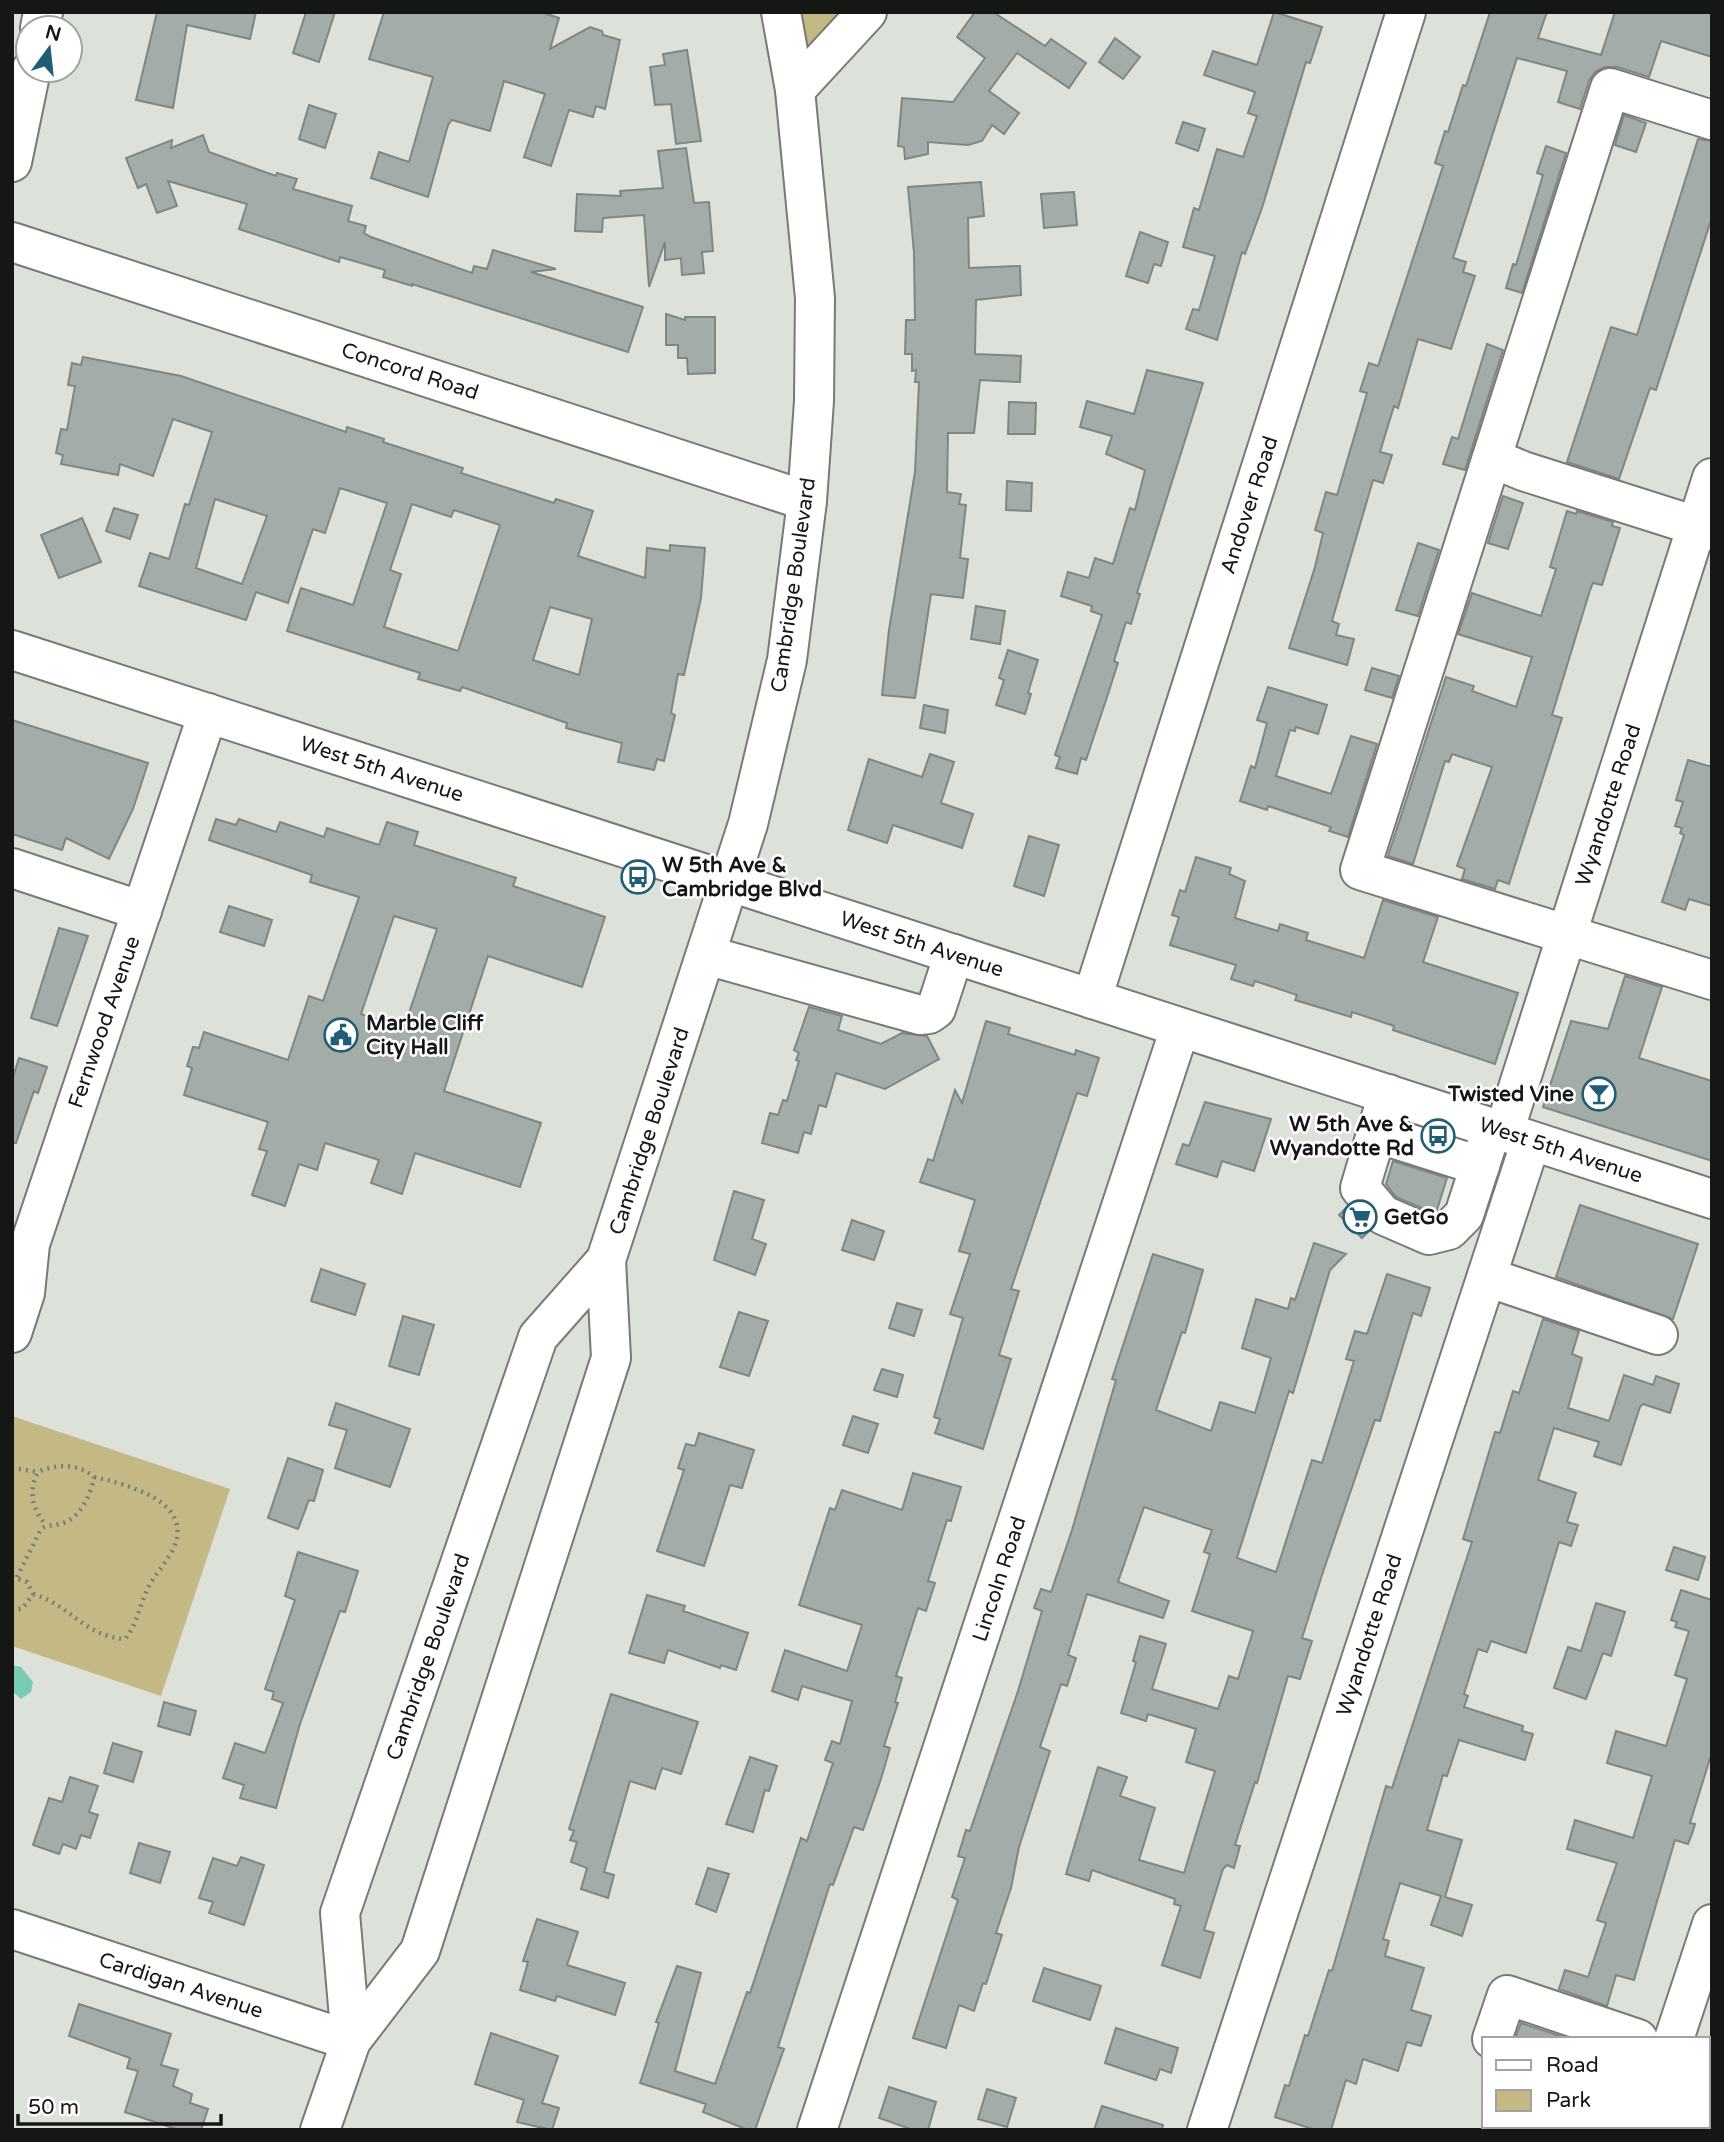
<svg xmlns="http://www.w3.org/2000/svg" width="1724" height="2142" viewBox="0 0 1724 2142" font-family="'Varela Round',sans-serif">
<rect width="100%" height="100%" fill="#dce2da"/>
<g fill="#c4b985">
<polygon points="798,12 849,12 809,47"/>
<polygon points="12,1416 230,1489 161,1696 12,1646"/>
</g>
<polygon fill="#7acbb3" points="12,1665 21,1667 33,1682 31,1692 21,1699 12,1691"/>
<g fill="#a3aca6" stroke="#7f8782" stroke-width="2" fill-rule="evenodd">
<polygon points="157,12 256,12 250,39 187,25 173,108 136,100"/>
<polygon points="306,12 335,12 319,62 293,53"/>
<polygon points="384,12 541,12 559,18 550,49 590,27 602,31 603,35 620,40 605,109 596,106 593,117 569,110 551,166 524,157 545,94 504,81 490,131 452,120 448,125 428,197 371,178 379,152 409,162 433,77 369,59"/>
<polygon points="975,12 993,12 1045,46 1051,39 1086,63 1069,88 1017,53 989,91 1019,113 1004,134 992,125 982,141 968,145 928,142 928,154 905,159 904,147 898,146 902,98 953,102 985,58 957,37"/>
<polygon points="1274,12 1322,27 1310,63 1306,62 1262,208 1245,254 1242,252 1217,340 1186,329 1193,309 1199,310 1215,256 1183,247 1194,208 1199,210 1217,149 1243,157 1257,116 1248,113 1255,92 1204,75 1213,51 1257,65"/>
<polygon points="1490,12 1547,12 1538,38 1601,55 1615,12 1712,12 1712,57 1661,41 1649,77 1617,67 1605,67 1595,72 1589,81 1580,109 1558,102 1567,71 1517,58 1453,258 1466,262 1463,272 1475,276 1451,349 1418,339 1398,408 1394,406 1380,452 1392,455 1383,483 1373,480 1332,621 1339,624 1336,635 1354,639 1347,665 1289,648 1315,567 1323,533 1315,530 1326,492 1337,495 1367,393 1360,391 1369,363 1378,366 1380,360 1443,166 1435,163 1445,131 1448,132 1463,85 1466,86"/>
<polygon points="1115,38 1140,57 1123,79 1099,62"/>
<polygon points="687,50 701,141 676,144 671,104 655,105 650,67 665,65 663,54"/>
<polygon points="309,105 336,114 325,148 299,139"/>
<polygon points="1624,115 1646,123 1636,152 1615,145"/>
<polygon points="1183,122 1205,129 1198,151 1176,143"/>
<polygon points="203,135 209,152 276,176 277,173 297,179 293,189 352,206 348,221 366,226 364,233 371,237 472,273 474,266 487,269 493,250 556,269 531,272 643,307 628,352 412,284 412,286 383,277 385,270 340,257 339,262 239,229 247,204 168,181 177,206 157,213 146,184 138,188 126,158 172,140 171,148"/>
<polygon points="1698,139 1712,141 1712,217 1656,390 1650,388 1619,479 1567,462 1611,327 1637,335"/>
<polygon points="1546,146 1566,153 1522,293 1506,288 1513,264 1516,265 1543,175 1537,173"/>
<polygon points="686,148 694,203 709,202 713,251 702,252 704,273 682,275 681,258 665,260 665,242 649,287 644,215 603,218 602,232 575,231 577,194 621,196 620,191 663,188 658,151"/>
<polygon points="981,182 984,216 968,218 969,268 1020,266 1021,295 976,300 975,354 1021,356 1020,382 980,380 974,433 948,433 947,492 961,494 959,504 966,505 960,558 968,559 963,598 931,594 915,698 882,695 889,630 915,472 919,382 915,382 916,370 912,371 912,354 905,354 906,320 915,320 914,253 908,187"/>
<polygon points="1074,192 1077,225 1044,228 1041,194"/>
<polygon points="1140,232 1168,242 1161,266 1154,264 1148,283 1126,276"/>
<polygon points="666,314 685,320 685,317 715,317 715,373 688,374 687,358 678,358 678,345 666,345"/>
<polygon points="1487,344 1503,350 1465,470 1443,464 1452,437 1458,439"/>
<path d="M83 357 181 376 346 432 347 427 384 439 383 442 463 468 461 473 554 503 556 499 593 511 578 556 645 578 647 548 670 551V545L705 548 701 598 684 675 678 674 671 713 675 715 664 761 657 759 654 770 618 762 622 743 566 728 567 723 462 687 460 691 418 679 420 673 287 631 301 588 353 605 387 503 340 488 325 533 313 529 288 603 256 592 246 620 139 586 150 553 169 559 185 504 189 505 212 432 173 419 153 476 120 464 118 475 61 464 63 455 56 453 61 429 67 430 75 386 68 385 72 363 81 365ZM215 499 267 516 242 584 196 568ZM412 504 451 517 454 510 500 525 458 651 384 627 401 574 390 570ZM550 607 592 619 579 675 533 660Z"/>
<polygon points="1147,370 1203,383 1137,593 1140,594 1131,624 1126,622 1114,661 1118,663 1106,700 1086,760 1081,758 1077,774 1056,768 1060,757 1055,755 1102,615 1091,611 1092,606 1061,596 1068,572 1089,578 1095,558 1113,564 1130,508 1135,510 1145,470 1106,454 1112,436 1080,427 1087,401 1134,414"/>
<polygon points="1009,402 1036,403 1035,434 1008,434"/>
<polygon points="1007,481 1032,483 1031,511 1006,510"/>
<polygon points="1503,496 1523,503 1508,549 1488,543"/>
<polygon points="114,508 138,515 130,539 106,531"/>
<polygon points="1567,511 1576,514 1577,511 1613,522 1612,526 1620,528 1602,585 1593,583 1590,590 1552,715 1562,718 1509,884 1498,880 1495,889 1462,879 1465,869 1457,866 1492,767 1452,754 1449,762 1445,761 1413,864 1388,856 1446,677 1474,686 1472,691 1516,707 1532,657 1458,634 1472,593 1541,616 1556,569 1550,567"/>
<polygon points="82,518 101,562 59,578 41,535"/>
<polygon points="1418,543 1439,550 1418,616 1396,610"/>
<polygon points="976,606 1005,611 1000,644 971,639"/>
<polygon points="1008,650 1038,660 1028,693 1031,694 1025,714 996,705 1004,680 999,678"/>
<polygon points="1372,668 1399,676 1392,698 1365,690"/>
<polygon points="1268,687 1327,705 1318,734 1296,727 1295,731 1290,730 1276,776 1331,794 1351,736 1377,744 1348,837 1329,831 1331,827 1268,806 1267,810 1240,801 1251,766 1255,768 1267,723 1257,720"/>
<polygon points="924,705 948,710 945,733 920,728"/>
<polygon points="12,720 148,763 133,809 109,859 66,838 62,850 12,834"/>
<polygon points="930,754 954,762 941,803 973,814 962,848 893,825 887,843 848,830 869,759 922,777"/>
<polygon points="1688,760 1712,767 1712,906 1689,899 1685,910 1662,902 1684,835 1680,833 1682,828 1675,826 1683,802 1676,800"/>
<path d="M216 819 236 825 239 819 276 832 280 822 324 837 327 828 379 845 387 822 418 832 414 845 516 878 513 886 605 917 582 987 488 956 444 1091 541 1123 520 1187 415 1153 402 1194 371 1183 379 1160 325 1143 317 1170 299 1164 285 1206 252 1195 267 1151 259 1149 268 1122 184 1095 192 1068 187 1066 193 1047 199 1048 204 1032 288 1060 309 996 323 1001 359 897 310 882 312 875 209 840ZM394 916 437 929 404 1028 361 1014Z"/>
<polygon points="1029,836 1059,845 1044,896 1014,886"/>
<polygon points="1196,857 1231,868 1229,874 1245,881 1235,918 1278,931 1280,924 1308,933 1306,940 1364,958 1383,900 1438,917 1423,962 1518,993 1495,1064 1393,1030 1394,1026 1352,1012 1351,1017 1295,1000 1297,995 1255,981 1253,986 1231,979 1236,965 1170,945 1179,917 1172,915 1180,890 1185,892"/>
<polygon points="229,906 272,920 264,946 220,932"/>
<polygon points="59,928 88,936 57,1026 31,1018"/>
<polygon points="1625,976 1662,987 1639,1058 1712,1081 1712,1161 1543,1107 1571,1021 1608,1029"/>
<polygon points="809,1007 842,1016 838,1030 881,1044 902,1033 927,1036 939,1059 885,1089 836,1073 826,1107 819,1105 811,1134 804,1132 798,1153 762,1143 770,1113 778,1115 783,1100 787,1101 799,1061 796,1060 799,1053 794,1050"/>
<polygon points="986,1021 1010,1028 1008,1034 1030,1041 1075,1055 1076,1050 1099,1058 1087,1096 1077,1093 1011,1289 1019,1291 999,1355 1011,1359 983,1449 935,1433 940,1419 934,1417 963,1318 950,1314 970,1254 959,1251 975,1200 920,1182 928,1159 933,1161 955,1090 962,1103"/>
<polygon points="19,1058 47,1067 38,1093 34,1091 16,1143 12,1143 12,1080"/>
<polygon points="1205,1102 1271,1119 1254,1171 1222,1161 1217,1177 1176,1164 1183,1144 1189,1146"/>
<polygon points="1393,1161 1447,1178 1437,1210 1431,1212 1396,1197 1386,1184"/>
<polygon points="734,1191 764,1200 752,1239 766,1244 755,1275 714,1260"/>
<polygon points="1580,1205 1698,1244 1673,1319 1556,1277"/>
<polygon points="1347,1207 1369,1231 1362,1238 1339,1215"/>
<polygon points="852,1220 884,1231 874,1260 842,1250"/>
<polygon points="1314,1243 1346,1254 1330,1270 1293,1393 1289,1391 1237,1558 1276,1572 1312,1460 1322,1463 1354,1361 1346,1359 1355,1331 1367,1334 1387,1274 1430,1288 1421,1316 1413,1313 1380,1421 1375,1420 1323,1572 1302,1638 1312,1641 1300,1679 1288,1676 1257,1783 1255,1782 1235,1845 1240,1846 1234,1868 1227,1865 1223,1869 1204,1930 1214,1933 1200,1978 1162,1965 1181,1906 1174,1904 1175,1899 1092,1870 1089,1881 1066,1874 1098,1767 1127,1777 1120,1796 1155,1808 1139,1860 1184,1873 1215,1771 1186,1762 1196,1729 1148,1714 1146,1721 1121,1713 1136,1662 1133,1661 1140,1636 1166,1644 1152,1689 1218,1709 1229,1676 1238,1679 1253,1631 1192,1611 1210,1554 1204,1552 1212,1530 1144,1507 1118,1582 1169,1601 1163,1618 1087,1594 1068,1655 1076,1658 1067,1686 1061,1684 1040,1747 1050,1751 1019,1847 1011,1888 996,1933 1002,1935 986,1984 983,1983 974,2011 959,2005 946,2048 913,2038 958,1900 952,1897 965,1858 958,1856 966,1830 970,1831 1018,1691 1042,1611 1034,1608 1041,1589 1051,1592 1072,1530 1116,1380 1112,1379 1153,1254 1203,1270 1185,1333 1182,1332 1156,1410 1211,1431 1220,1402 1255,1413 1271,1358 1242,1348 1256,1299 1288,1309 1291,1298 1295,1300"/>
<polygon points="321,1269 365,1284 355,1315 311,1301"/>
<polygon points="897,1303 922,1310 914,1336 889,1328"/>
<polygon points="739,1312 768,1321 749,1376 720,1367"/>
<polygon points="403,1316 434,1325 419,1375 389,1366"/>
<polygon points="1543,1319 1579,1331 1572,1354 1582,1358 1568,1408 1609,1421 1624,1375 1653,1385 1656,1376 1679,1384 1670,1413 1643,1404 1640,1407 1621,1465 1594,1456 1599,1442 1554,1428 1538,1480 1576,1493 1567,1522 1578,1525 1571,1546 1559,1542 1526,1653 1491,1641 1487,1652 1478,1649 1464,1694 1468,1696 1464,1707 1523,1726 1522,1731 1533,1734 1525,1760 1459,1740 1447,1776 1443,1775 1427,1830 1462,1840 1445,1897 1472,1905 1462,1936 1431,1925 1441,1896 1400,1883 1383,1939 1389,1941 1385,1956 1424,1968 1411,2010 1431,2016 1421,2046 1407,2042 1398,2071 1363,2059 1356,2084 1346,2080 1331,2130 1316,2130 1275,2117 1285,2085 1289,2086 1305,2035 1308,2036 1329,1970 1332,1971 1386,1786 1392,1788 1472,1542 1463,1539 1495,1432 1500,1433 1513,1391 1519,1393"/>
<polygon points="882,1369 903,1375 897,1397 874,1390"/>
<polygon points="336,1403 410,1429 390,1487 335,1468 347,1430 329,1425"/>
<polygon points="853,1416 878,1424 868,1453 843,1445"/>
<polygon points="699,1433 754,1450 742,1488 730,1485 704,1566 657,1551 684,1470 678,1468 686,1444 695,1446"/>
<polygon points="288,1458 323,1470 314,1501 309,1500 298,1529 268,1518"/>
<polygon points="913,1473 961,1487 951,1521 947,1520 928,1581 935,1583 926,1611 918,1608 896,1676 902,1678 895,1702 898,1703 884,1746 890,1748 881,1779 863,1830 854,1827 833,1885 830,1884 778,2047 784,2049 755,2130 748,2130 703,2112 706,2104 640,2083 659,2023 656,2022 677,1966 701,1973 675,2071 715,2084 747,1992 750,1993 801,1838 807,1841 833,1763 825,1760 832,1741 840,1744 852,1701 802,1686 798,1700 772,1691 785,1650 847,1671 862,1625 799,1605 830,1508 835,1510 842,1490 902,1510"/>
<polygon points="1674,1547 1705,1557 1698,1580 1666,1570"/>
<polygon points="298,1552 358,1571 345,1612 340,1611 300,1724 276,1808 240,1798 244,1785 223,1778 235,1743 265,1753 283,1703 272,1699 274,1692 265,1689 295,1600 285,1596"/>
<polygon points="1681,1590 1712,1600 1712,1752 1690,1823 1695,1824 1692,1834 1688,1844 1675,1840 1634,1980 1616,1975 1607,2006 1559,1989 1565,1970 1588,1977 1606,1923 1597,1920 1617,1863 1567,1849 1575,1820 1633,1838 1652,1776 1607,1763 1616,1731 1666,1746 1687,1679 1675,1675 1689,1631 1675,1627 1677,1622 1671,1620"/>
<polygon points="647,1595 685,1606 683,1611 748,1633 736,1670 721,1665 720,1668 668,1650 664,1663 629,1653"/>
<polygon points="1596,1603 1625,1612 1611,1656 1603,1653 1586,1699 1554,1688 1568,1647 1581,1651"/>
<polygon points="611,1694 698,1722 681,1774 662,1768 655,1789 630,1781 604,1872 614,1875 608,1898 581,1889 587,1868 571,1862 577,1842 570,1840 574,1831 569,1829"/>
<polygon points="164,1702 196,1711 190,1735 158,1726"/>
<polygon points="113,1743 142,1752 133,1782 104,1773"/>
<polygon points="750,1757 777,1766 769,1791 765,1790 753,1832 726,1824"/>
<polygon points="70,1777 98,1786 89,1812 98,1815 90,1838 81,1835 76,1849 63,1844 59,1854 33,1845 49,1798 62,1802"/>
<polygon points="139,1843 170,1852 160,1883 130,1873"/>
<polygon points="241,1857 264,1865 244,1925 209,1913 213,1902 199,1898 213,1858 237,1866"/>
<polygon points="708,1868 729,1874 716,1912 696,1904"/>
<polygon points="537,1919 578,1932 567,1965 625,1983 615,2015 557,1996 555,2001 520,1990 528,1962 523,1961"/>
<polygon points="1044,1968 1101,1986 1090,2020 1033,2001"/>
<polygon points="79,2004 171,2034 161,2065 178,2070 173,2086 192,2094 190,2103 208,2109 201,2130 179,2130 125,2112 138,2071 127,2068 130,2058 69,2036"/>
<polygon points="1521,2023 1569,2039 1515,2039"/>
<polygon points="1116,2028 1178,2048 1171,2073 1160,2069 1156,2080 1105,2063"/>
<polygon points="491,2033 558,2056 542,2103 559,2108 552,2130 517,2122 524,2100 475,2084"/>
<polygon points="889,2087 936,2102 928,2130 913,2130 879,2118"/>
<polygon points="987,2089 1016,2098 1007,2127 978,2119"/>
<polygon points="1102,2106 1163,2125 1162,2130 1094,2130"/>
</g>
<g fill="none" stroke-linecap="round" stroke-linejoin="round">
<defs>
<g id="minor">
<polyline points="40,28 43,12"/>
<polyline points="795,90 867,12"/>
<polyline points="1712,120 1610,88 1360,870 1712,980"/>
<polyline points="12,162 31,70"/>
<polyline points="12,242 807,501"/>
<polyline points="1492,458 1523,471 1712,531"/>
<polyline points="12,868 142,911"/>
<polyline points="706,955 920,1015 929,1014 936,1009 954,954"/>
<polyline points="1092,999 1406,12"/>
<polyline points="1388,1094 1360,1188 1383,1215 1429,1235 1449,1230 1464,1215 1492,1128"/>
<polyline points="1504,1132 1712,478"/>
<polyline points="1376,1133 1480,1166"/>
<polyline points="1487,1277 1658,1335"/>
<polyline points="12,1333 25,1293 30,1244 208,713"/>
<polyline points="12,1929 351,2041"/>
<polyline points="1492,2039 1507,1995 1638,2039"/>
<polyline points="1674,2039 1712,1924"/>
<polyline points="351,2041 340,1913 538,1337 606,1260"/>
<polyline points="320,2130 351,2041 420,1951 611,1358 606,1260 748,824 787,660 807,501 814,401 815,298 795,90 781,12"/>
<polyline points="817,2130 1180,1028"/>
<polyline points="1207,2130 1531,1141"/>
<polyline points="1644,2130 1645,2126"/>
</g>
<polyline id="major" points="12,650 1712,1199"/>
</defs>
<use href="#minor" stroke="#767b73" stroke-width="42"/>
<use href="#major" stroke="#767b73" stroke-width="42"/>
<g stroke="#797d78" stroke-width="4.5" stroke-dasharray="2 5" stroke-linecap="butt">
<polyline points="12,1468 38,1472"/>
<polyline points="12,1577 27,1582 33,1594 23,1608 12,1611"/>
<path d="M17 1577 41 1529C48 1524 55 1526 63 1523 81 1517 91 1494 94 1477 78 1463 56 1464 38 1472 28 1491 32 1509 46 1525"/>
<path d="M33 1594C71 1605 83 1636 125 1639 139 1622 139 1604 149 1586 156 1573 167 1562 173 1549 196 1501 125 1484 94 1477"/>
</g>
<use href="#minor" stroke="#fff" stroke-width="38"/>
<use href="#major" stroke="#fff" stroke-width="38"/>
</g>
<defs>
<symbol id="bus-ring" viewBox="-11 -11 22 22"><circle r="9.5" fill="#fff" stroke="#215d75" stroke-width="1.5"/><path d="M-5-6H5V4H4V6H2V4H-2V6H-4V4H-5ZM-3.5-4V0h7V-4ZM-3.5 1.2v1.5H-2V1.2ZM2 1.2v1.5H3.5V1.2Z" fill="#215d75"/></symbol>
<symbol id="civic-ring" viewBox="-11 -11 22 22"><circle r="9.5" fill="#fff" stroke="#215d75" stroke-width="1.5"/><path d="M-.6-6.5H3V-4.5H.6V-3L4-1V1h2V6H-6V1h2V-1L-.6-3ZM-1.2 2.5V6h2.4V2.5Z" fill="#215d75"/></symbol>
<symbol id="bar-ring" viewBox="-11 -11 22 22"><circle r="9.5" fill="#fff" stroke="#215d75" stroke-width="1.5"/><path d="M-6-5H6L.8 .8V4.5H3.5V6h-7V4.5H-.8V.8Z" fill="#215d75"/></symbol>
<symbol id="supermarket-ring" viewBox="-11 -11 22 22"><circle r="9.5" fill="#fff" stroke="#215d75" stroke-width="1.5"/><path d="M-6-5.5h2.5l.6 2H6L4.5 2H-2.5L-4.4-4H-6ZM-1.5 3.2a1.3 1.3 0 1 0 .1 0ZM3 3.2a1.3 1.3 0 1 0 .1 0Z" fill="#215d75"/></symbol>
</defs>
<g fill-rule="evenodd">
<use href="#bus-ring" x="619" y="858" width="38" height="38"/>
<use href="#civic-ring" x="322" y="1016" width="38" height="38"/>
<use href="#bar-ring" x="1580" y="1075" width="38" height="38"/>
<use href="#bus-ring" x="1419" y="1117" width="38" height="38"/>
<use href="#supermarket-ring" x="1341" y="1198" width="38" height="38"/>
</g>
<g text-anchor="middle" stroke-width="5" stroke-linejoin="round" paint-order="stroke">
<g font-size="21" fill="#151714" stroke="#fff">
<text transform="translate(410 371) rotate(18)" y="7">Concord Road</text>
<text transform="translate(1249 505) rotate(-72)" y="7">Andover Road</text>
<text transform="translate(793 585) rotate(-82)" y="7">Cambridge Boulevard</text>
<text transform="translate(382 769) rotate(18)" y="7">West 5th Avenue</text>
<text transform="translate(1608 805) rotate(-72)" y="7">Wyandotte Road</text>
<text transform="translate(922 944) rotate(18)" y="7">West 5th Avenue</text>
<text transform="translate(104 1022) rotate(-71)" y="7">Fernwood Avenue</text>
<text transform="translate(649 1131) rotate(-72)" y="7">Cambridge Boulevard</text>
<text transform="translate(1561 1150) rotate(18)" y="7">West 5th Avenue</text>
<text transform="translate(999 1579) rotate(-72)" y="7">Lincoln Road</text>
<text transform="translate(1369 1635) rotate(-72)" y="7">Wyandotte Road</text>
<text transform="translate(428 1657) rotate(-71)" y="7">Cambridge Boulevard</text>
<text transform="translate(181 1985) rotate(18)" y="7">Cardigan Avenue</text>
</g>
<g font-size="21" font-weight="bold" fill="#151714" stroke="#fff" text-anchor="start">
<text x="662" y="872">W 5th Ave &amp;<tspan x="662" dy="24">Cambridge Blvd</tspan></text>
<text x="366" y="1030">Marble Cliff<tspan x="366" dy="24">City Hall</tspan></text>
<text x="1574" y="1101" text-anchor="end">Twisted Vine</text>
<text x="1414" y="1131" text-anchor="end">W 5th Ave &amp;<tspan x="1414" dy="24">Wyandotte Rd</tspan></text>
<text x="1384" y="1224">GetGo</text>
</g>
</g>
<rect width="1724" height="2142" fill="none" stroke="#151714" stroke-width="28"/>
<rect x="1482" y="2037" width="228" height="91" fill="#ffffff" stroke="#a1a2a1" stroke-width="2"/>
<rect x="1496" y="2060" width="35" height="10" fill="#ffffff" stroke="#a1a2a1" stroke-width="2"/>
<text x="1546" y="2072" font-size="21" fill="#151714">Road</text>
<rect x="1496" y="2090" width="35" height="21" fill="#c4b985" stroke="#a1a2a1" stroke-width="2"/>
<text x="1546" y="2107" font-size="21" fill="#151714">Park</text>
<g transform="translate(49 49) rotate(15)"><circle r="33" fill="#ffffff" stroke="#a1a2a1" stroke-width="2"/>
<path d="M0-5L12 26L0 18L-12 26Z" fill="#215d75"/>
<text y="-10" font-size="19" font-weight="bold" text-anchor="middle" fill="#151714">N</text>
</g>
<path d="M18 2114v10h203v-10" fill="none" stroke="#151714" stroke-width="3.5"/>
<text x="28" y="2114" font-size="21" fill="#151714" stroke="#ffffff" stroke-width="5" paint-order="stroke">50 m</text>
</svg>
